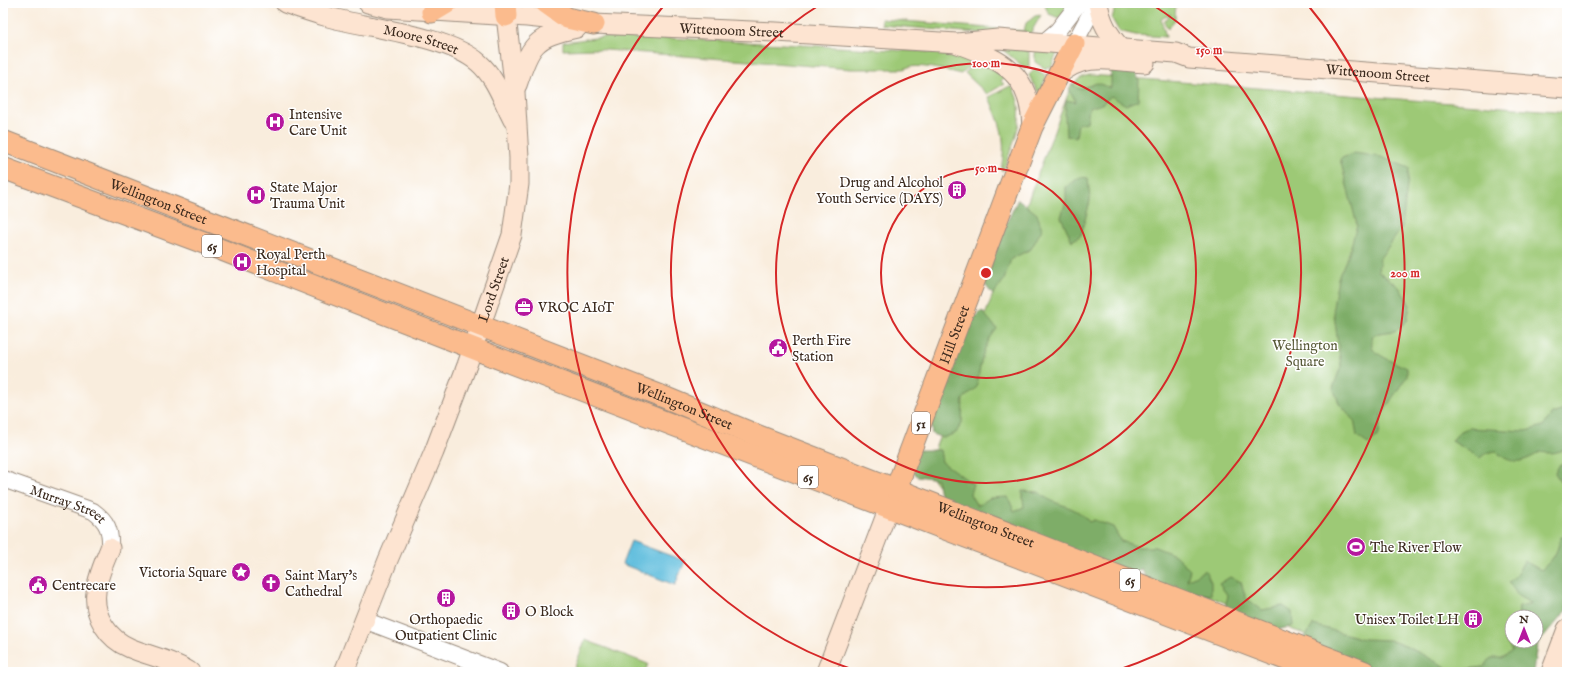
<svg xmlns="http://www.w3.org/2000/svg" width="1570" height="675" viewBox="0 0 1570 675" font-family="'IM FELL English',serif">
<rect width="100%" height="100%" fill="#fff"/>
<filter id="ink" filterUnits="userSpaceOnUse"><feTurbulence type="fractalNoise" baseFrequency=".025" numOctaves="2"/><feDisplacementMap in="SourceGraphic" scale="8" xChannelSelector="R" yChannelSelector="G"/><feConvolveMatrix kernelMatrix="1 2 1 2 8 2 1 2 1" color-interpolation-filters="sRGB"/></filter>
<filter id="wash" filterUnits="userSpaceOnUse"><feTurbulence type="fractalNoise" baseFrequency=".012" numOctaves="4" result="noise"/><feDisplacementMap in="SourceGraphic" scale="16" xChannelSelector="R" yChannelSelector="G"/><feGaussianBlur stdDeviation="0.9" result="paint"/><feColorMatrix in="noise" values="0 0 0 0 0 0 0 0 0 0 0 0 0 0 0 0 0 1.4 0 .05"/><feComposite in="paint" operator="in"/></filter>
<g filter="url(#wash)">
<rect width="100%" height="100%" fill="#f9eddd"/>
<g fill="#9dc976" stroke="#6c7a4a" fill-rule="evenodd">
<polygon points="1047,3 1073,3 1059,18 1049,14 1045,6"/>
<polygon points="1116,3 1176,3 1175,20 1168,29 1164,22 1171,14 1161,19 1166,37 1135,35 1119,31 1112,19"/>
<polygon points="1041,15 1030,34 1025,31 1024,37 882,25 881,19 1024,31 1026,23 1035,16"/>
<path d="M603 37 668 38 950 53 975 60 961 74C948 71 914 62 904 69H851L593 49 563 50V42Z"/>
<polygon points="998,46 1025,46 1025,51 1029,51 1029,67 1025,68"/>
<polygon points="1035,50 1058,51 1051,68 1047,66 1046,69 1035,62"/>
<polygon points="976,61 995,70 1004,78 1001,81 1004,84 987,94 965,73"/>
<polygon points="1035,69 1045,75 1046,78 1040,91 1037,91 1029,75"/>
<path d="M1090 75 1567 112V572L1527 672H1415L1296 631 944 491C925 475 930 467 936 446L1068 94C1074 84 1077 77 1090 75ZM1512 617H1536V641H1512Z"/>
<path d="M1008 87H1012C1029 115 1013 143 1003 171L1001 170C1007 137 1001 126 989 97Z"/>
<polygon points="585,640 648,664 645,672 573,672"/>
</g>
<g fill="#7ead67" stroke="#5c6c42">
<polygon points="1111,68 1135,69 1139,81 1138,100 1126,105 1111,96 1102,104 1089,108 1087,122 1078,124 1076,137 1066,136 1065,116 1066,100 1076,102 1069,89 1072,84 1079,89 1097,83 1111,88"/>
<path d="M1354 153 1381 157 1409 168 1402 228 1380 258 1378 271 1399 287 1410 305 1407 321 1395 331 1379 333 1373 336C1372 340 1371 345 1373 349 1376 355 1400 365 1407 368V376L1381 415 1379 435 1368 444 1357 436 1354 420 1339 403 1333 388 1341 366 1333 307 1338 278 1349 253 1357 225 1340 159Z"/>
<polygon points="1080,177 1088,178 1090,201 1081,235 1072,241 1061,217 1066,201 1066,187"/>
<polygon points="1018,199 1037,214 1042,229 1031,249 1011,259 1004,280 993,295 983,282 989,273 995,247"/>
<path d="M982 311 997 329C982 346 980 365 977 387L963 399 962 423 956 433 943 438 932 434 930 419 966 324Z"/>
<path d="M1567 409V448C1558 453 1550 454 1540 452 1523 463 1511 466 1496 451L1486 453 1480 458 1452 441 1460 431 1469 428 1526 431 1543 426 1552 414Z"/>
<path d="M918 450H940L942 462 973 484 970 494 977 506 990 498 1008 497 1014 511 1024 507 1022 491 1039 492C1053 507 1075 503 1089 522L1094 520 1113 527 1121 541 1139 547H1155L1175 555 1190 570 1187 580 1205 570 1211 582V595L1188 592 1178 594 1148 583 1141 568 1132 577 941 500 937 479 917 476 910 468Z"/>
<polygon points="1560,464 1567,464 1567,480 1560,481 1555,473"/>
<path d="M1567 535V610L1537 645 1533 672H1464L1467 669 1484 667 1491 658H1502L1512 651 1504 640 1512 632V641H1536V617H1518L1519 607 1532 604 1518 596 1509 582 1517 574 1524 561 1541 570C1552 561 1558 553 1560 538Z"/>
<polygon points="1230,577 1241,582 1246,598 1262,610 1283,606 1292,612 1293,626 1277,630 1224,610 1228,596 1219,584"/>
<polygon points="1313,625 1364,639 1389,640 1410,648 1446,667 1447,672 1380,672 1302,642"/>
</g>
<polygon fill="#5ebddd" stroke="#4c747e" points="631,541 685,561 675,585 622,564"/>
</g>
<g filter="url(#ink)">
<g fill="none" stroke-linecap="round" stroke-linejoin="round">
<defs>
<g id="tertiary">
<polyline points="1044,42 1058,30 1079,3"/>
<polyline points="1074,44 1096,3"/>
<path id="s1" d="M3 479 93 511C107 521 111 530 110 548"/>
<polyline points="364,620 500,672"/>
</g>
<g id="secondary">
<path id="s2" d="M285 3C299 8 314 13 328 17 369 28 449 36 479 63 496 78 503 101 513 120"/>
<path id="s3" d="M368 3 388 8 527 17 594 24 776 32 957 43 998 39 1176 53 1189 58 1567 88"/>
<path d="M1098 3C1101 22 1108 34 1121 48"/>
<path d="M958 44C1004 61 1030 73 1032 127"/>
<path d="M1058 76C1082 52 1113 61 1145 63"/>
<path d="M517 85C531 44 534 37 577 28"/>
<path d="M110 548C105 561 97 577 96 592 93 616 108 639 130 648 149 656 172 660 190 672"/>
<path id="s4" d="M344 672 388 560 434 452 467 365 512 235 519 184V158L515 92 506 16"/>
<polyline points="826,672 894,494"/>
<polyline points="1551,672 1567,629"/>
</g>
<g id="primary">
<polyline points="505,3 506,16"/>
<polyline points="546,3 567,18 594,24"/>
<polyline points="432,12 447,3"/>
<path id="s5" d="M3 141 659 395 756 435 1365 672"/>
<polyline points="3,168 209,245 498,358 1319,672"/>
<path id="s6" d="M896 489 1032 127 1074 44"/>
</g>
</defs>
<use href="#tertiary" stroke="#9a8c7e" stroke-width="18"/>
<use href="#secondary" stroke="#9a8c7e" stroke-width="21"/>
<use href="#primary" stroke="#9a8c7e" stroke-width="23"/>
<use href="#tertiary" stroke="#fff" stroke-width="16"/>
<use href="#secondary" stroke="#fde4d1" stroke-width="19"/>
<use href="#primary" stroke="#fbbb8d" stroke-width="21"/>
</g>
</g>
<g fill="none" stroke="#d62828" stroke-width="2">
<circle cx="986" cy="273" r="105"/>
<circle cx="986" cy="273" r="210"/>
<path d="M1151 4A315 315 0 1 1 821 4"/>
<path d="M857 671A419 419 0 0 1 665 4M1307 4A419 419 0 0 1 1115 671"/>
</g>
<defs>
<symbol id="hospital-disc" viewBox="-11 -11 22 22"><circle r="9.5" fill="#b5179e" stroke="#fff"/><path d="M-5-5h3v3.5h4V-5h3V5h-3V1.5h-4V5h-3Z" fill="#fff"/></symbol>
<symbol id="building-disc" viewBox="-11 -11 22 22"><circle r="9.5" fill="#b5179e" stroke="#fff"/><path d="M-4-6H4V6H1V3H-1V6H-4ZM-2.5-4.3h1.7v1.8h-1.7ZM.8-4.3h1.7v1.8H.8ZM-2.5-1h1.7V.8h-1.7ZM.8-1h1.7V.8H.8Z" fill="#fff"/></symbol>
<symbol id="office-disc" viewBox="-11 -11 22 22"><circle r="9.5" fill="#b5179e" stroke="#fff"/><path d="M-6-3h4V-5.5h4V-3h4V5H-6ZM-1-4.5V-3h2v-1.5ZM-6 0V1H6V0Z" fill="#fff"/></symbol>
<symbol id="civic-disc" viewBox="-11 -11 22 22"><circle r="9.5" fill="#b5179e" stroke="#fff"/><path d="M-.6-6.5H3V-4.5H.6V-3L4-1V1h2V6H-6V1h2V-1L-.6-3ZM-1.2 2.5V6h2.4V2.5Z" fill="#fff"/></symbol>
<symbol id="stadium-disc" viewBox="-11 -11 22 22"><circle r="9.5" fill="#b5179e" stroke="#fff"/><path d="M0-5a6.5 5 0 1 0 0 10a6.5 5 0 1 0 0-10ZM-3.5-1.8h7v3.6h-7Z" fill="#fff"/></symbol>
<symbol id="sight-disc" viewBox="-11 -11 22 22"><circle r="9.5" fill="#b5179e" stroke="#fff"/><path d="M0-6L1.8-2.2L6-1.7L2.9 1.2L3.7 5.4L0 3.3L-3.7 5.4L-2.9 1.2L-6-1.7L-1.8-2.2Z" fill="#fff"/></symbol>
<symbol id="church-disc" viewBox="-11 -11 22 22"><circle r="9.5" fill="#b5179e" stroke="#fff"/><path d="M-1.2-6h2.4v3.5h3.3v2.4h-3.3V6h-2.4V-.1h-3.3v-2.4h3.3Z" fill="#fff"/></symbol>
</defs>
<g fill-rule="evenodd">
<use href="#hospital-disc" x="264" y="111" width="22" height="22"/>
<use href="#building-disc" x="946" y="179" width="22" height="22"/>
<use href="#hospital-disc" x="245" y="184" width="22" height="22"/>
<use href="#hospital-disc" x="231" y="251" width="22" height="22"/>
<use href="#office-disc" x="513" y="296" width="22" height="22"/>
<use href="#civic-disc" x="767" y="337" width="22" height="22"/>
<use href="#stadium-disc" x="1345" y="536" width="22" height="22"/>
<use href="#sight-disc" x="230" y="561" width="22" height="22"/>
<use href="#church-disc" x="260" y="572" width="22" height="22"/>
<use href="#civic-disc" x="27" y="574" width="22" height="22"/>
<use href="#building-disc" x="435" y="587" width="22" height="22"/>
<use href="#building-disc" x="500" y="600" width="22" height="22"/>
<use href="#building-disc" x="1462" y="608" width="22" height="22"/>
</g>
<g text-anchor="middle" stroke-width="3" stroke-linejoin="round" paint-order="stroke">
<g fill="#fff" stroke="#766a62" stroke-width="1">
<rect x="202" y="235" width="20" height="22" rx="3"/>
<rect x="912" y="412" width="18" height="22" rx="3"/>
<rect x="798" y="466" width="20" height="22" rx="3"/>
<rect x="1120" y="569" width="20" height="22" rx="3"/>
</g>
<g font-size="13" font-weight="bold" fill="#3b2a1e">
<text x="212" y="251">65</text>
<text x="921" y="428">51</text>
<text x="808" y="482">65</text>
<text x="1130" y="585">65</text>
</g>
<g font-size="14" fill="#3b2a1e" stroke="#fff">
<text dy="5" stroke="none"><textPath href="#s3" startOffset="365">Wittenoom Street</textPath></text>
<text dy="5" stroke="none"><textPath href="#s2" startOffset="141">Moore Street</textPath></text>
<text dy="5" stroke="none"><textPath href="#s3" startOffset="1014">Wittenoom Street</textPath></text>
<text dy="5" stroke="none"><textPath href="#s5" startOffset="167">Wellington Street</textPath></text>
<text dy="5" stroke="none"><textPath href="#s4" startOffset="411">Lord Street</textPath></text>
<text dy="5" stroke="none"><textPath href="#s6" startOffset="165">Hill Street</textPath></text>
<text dy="5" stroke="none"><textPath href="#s5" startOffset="731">Wellington Street</textPath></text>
<text dy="5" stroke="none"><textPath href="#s1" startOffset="70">Murray Street</textPath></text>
<text dy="5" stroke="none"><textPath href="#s5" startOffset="1055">Wellington Street</textPath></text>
</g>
<g font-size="14" fill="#3b2a1e" stroke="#fff" text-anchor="start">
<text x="289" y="119">Intensive<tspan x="289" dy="16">Care Unit</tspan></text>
<text x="943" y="187" text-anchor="end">Drug and Alcohol<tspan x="943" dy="16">Youth Service (DAYS)</tspan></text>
<text x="270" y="192">State Major<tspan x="270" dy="16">Trauma Unit</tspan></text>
<text x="256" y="259">Royal Perth<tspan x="256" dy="16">Hospital</tspan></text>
<text x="538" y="312">VROC AIoT</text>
<text x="792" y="345">Perth Fire<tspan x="792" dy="16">Station</tspan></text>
<text x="1370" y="552">The River Flow</text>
<text x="227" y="577" text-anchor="end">Victoria Square</text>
<text x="285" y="580">Saint Mary's<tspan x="285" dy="16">Cathedral</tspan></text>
<text x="52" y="590">Centrecare</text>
<text x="525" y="616">O Block</text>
<text x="446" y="624" text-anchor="middle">Orthopaedic<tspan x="446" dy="16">Outpatient Clinic</tspan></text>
<text x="1459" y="624" text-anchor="end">Unisex Toilet LH</text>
</g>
<g font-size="14" fill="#585a38" stroke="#fff">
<text x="1305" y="350">Wellington<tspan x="1305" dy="16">Square</tspan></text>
</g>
</g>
<circle cx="986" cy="273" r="6" fill="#d62828" stroke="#fff" stroke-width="2"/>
<g font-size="12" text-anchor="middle" font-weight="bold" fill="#d62828" stroke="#fff" stroke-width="3" stroke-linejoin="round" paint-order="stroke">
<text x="1209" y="54">150 m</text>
<text x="986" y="67">100 m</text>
<text x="986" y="172">50 m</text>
<text x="1405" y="277">200 m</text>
</g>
<rect width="1570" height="675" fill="none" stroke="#fff" stroke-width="16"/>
<g transform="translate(1524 629)"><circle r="19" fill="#ffffff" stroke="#b1aaa5"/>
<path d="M0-3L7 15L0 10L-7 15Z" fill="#b5179e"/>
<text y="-6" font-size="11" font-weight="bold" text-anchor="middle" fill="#3b2a1e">N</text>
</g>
</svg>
